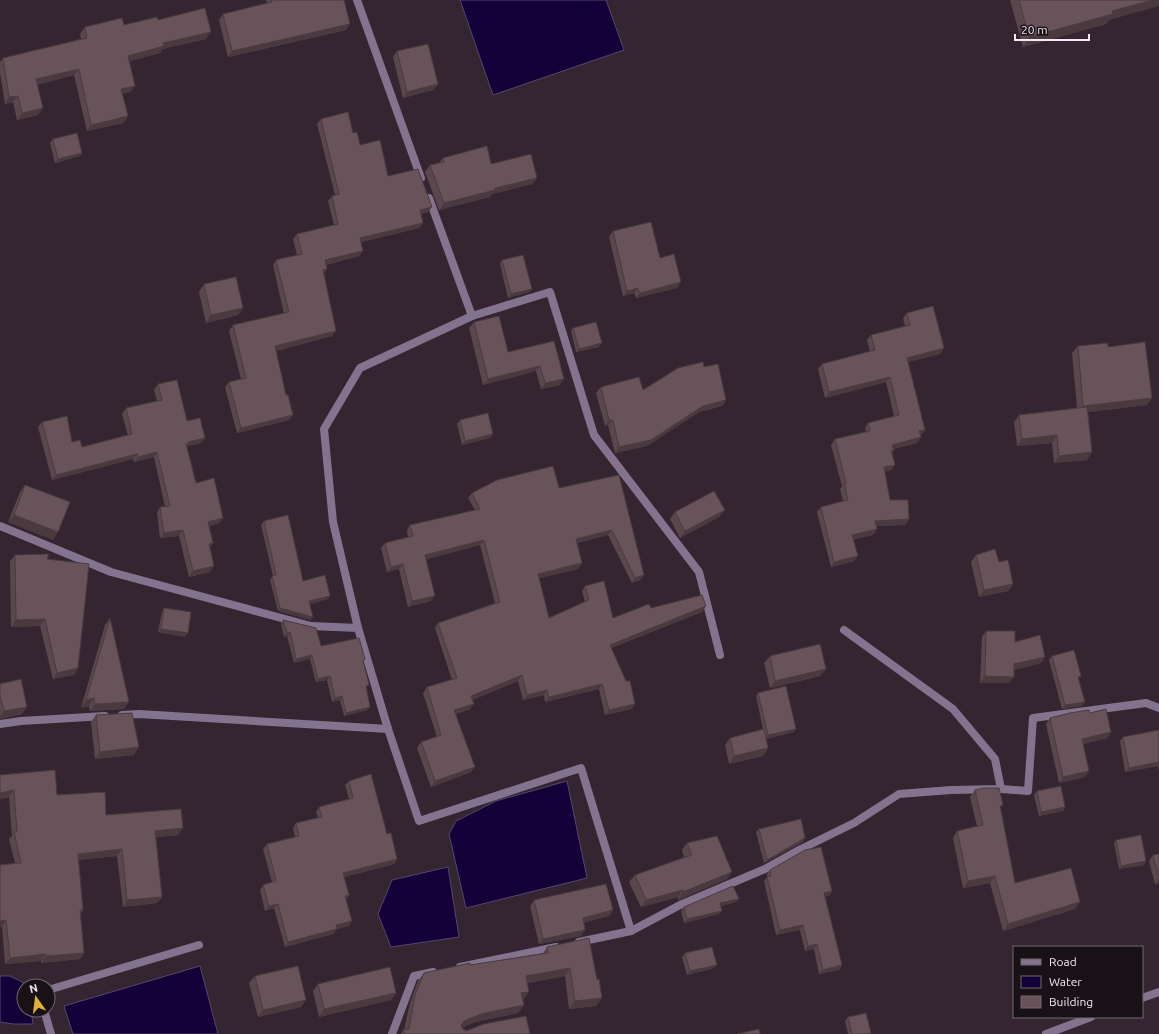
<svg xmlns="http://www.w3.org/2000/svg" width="1159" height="1034" viewBox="0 0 1159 1034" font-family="Ubuntu,sans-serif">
<rect width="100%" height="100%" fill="#342531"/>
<g fill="#130038" stroke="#564670">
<polygon points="460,0 606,0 624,50 493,95"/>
<polygon points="567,781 587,878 466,908 449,834 456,821 496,801"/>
<polygon points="448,867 459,937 391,947 378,914 392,880"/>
<polygon points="200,966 218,1034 73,1034 64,1006"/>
<polygon points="0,976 10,976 26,984 26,986 24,986 24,1010 31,1010 33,1024 13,1024 0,1022"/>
</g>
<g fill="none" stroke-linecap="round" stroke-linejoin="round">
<g stroke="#83738e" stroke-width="8">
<polyline points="357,0 421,178"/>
<polyline points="472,316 550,292 594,435 699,572 720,655"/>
<polyline points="0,526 111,572 311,626 358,628 333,522 324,429 360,368 472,316 429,198"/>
<polyline points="358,628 388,729 419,821 581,768 631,931 579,942"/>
<polyline points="122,715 139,714 388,729"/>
<polyline points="0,724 21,721 105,716"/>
<polyline points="1001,789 1028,791 1033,718 1146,703 1159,708"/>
<polyline points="631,931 680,905 765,869 799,850 854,823 899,794 951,790 1001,789 995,759 953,709 844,630"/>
<polyline points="460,967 556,947"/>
<polyline points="48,990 199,945"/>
<polyline points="1142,998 1159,992"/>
<polyline points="44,1010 51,1034"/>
<polyline points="392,1034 414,976 433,972"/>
<polyline points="1046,1034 1091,1017"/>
</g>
</g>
<g fill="#5a474e">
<polygon points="266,0 344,0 346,30 228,57 219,20 223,14 267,3"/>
<polygon points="1010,0 1159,0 1109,20 1106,24 1023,47"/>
<polygon points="158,20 206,39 162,49 160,53 129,61 135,86 130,92 122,94 128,116 123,123 87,131 74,75 37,85 38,115 17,120 13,102 5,104 0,73 0,62 3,58 81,39 80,34 85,27 124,25"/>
<polygon points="397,51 438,84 433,90 403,98 393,57"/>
<polygon points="321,119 353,133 360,145 388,176 428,212 421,214 423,223 419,228 361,242 363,251 359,256 326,265 324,274 332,336 276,351 289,420 237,433 225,387 229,382 241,379 229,331 233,325 284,314 273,265 276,260 297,255 293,239 297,234 334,225 328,201 332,196 335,195 317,124"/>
<polygon points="53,139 82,153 80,156 55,163 50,143"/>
<polygon points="443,158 491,164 537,178 532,184 492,194 490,197 439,210 425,172 430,165 439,163"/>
<polygon points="613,231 660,258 677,288 636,298 634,293 623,296 609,237"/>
<polygon points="502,260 529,292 508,298 500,264"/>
<polygon points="204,284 243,308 238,315 206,323 199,292"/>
<polygon points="907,313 944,348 940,354 908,362 921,435 921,437 917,443 893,449 894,450 892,453 895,465 891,470 884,472 890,500 909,519 905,525 876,526 877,529 873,535 854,539 854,561 831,567 817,512 821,507 843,501 840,489 842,486 831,445 835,439 866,432 865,428 868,423 894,416 886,382 825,398 818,369 822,364 870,352 867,340 871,335 905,326 903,318"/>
<polygon points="474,322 508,352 554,341 560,385 541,389 536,371 483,385 469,328"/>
<polygon points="573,328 599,347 576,352 571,331"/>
<polygon points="1078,346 1108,347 1152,398 1147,405 1088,412 1092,452 1087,460 1054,463 1052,443 1017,446 1014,422 1019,415 1077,408 1072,353"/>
<polygon points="704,367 726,400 722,406 699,412 647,446 615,453 608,425 605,426 596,393 601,387 643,390"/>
<polygon points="158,384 187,421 201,443 187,446 196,483 223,518 219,523 209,526 213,543 210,548 210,572 189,577 179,536 160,538 157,513 160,507 165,507 154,457 134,462 133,459 52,480 38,427 42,422 72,442 82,447 128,436 122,414 126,408 157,401 154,390"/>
<polygon points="460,420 490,438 462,445 457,424"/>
<polygon points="619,475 644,575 640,580 632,583 608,535 577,543 582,563 578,569 539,578 549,618 585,602 582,591 585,586 613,618 651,608 706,606 702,612 611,648 632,709 605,715 599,689 545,702 544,695 523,700 518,681 472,700 470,709 456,714 471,772 431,787 417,748 421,742 437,737 423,693 427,687 452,680 435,628 438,623 495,603 480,545 426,559 431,601 408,607 399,569 387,572 381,548 385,543 408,537 407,530 410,525 475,510 468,498 472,493 559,488"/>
<polygon points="25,485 53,540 8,522 20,492"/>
<polygon points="725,510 719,517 680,538 670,519 675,512"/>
<polygon points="264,521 303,581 330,596 327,599 310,604 311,620 278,611 270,580 273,576 261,525"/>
<polygon points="15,555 47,559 78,668 74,675 53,679 40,626 11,627 10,561"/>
<polygon points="976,555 999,562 1013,584 1008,591 979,597 971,562"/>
<polygon points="164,608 185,637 158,632 162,612"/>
<polygon points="110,618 124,709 90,711 89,706 81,708 105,625"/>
<polygon points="283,620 321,646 365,659 363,662 366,689 367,710 344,716 340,700 332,702 327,680 316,682 310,659 294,663 287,636 284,637 281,624"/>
<polygon points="986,631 1015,642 1045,657 1041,663 1014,670 1009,683 980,683 982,637"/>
<polygon points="770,656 826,669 820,676 770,688 764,663"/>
<polygon points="1052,656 1079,679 1082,706 1062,709 1049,660"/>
<polygon points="0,684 22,714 0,719"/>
<polygon points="758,693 794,732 766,739 768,748 763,756 729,764 725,745 730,738 763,729 756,696"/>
<polygon points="1090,713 1111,732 1107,738 1083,744 1085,777 1059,783 1046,724 1050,718"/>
<polygon points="96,715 134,755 95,759 91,722"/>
<polygon points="1159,730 1159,770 1158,766 1125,772 1120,741 1123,737"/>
<polygon points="0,775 57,795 106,815 178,835 156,837 162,897 157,903 123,907 117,856 78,860 83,910 80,914 84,953 80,959 41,963 41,961 5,964 2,927 0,927 0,865 15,863 9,839 12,836 9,797 0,799"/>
<polygon points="349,781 387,834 397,859 394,864 344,877 349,895 346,899 349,926 337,929 333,934 285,947 274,908 265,911 260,890 263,885 272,882 263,849 267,844 295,837 293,828 296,823 318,818 316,812 319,807 349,799 345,785"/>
<polygon points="975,790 1001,809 1015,883 1075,909 1003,931 990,883 963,888 953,838 957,831 977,826 970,797"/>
<polygon points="1037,791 1065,807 1063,811 1039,816 1034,795"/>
<polygon points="759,829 803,842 764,863 756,832"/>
<polygon points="1116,840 1144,865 1119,869 1114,843"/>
<polygon points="687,843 732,872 727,879 678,900 678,897 641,907 629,882 635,875 684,857 682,850"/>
<polygon points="1159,854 1159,883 1155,884 1149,861 1153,855"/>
<polygon points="770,870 832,891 829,896 825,896 842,965 839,970 819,974 814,949 805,951 800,930 776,935 764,881 767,877 767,874"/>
<polygon points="534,900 613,910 609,916 584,922 581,936 539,944 530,906"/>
<polygon points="736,902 720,906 722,911 719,914 684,923 681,911 684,907"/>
<polygon points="547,947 597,980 602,998 596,1006 569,1009 565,976 528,983 523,1000 522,1000 524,1005 518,1013 475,1022 462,1028 466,1031 530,1034 401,1034 403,1030 404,1030 410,1003 418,981 424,973 543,953"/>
<polygon points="685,953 714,968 687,975 682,957"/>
<polygon points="255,976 301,1007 258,1017 249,983"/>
<polygon points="318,984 396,993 391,1000 319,1017 313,991"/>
<polygon points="848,1017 870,1034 848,1034 845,1021"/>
</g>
<g fill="#4a3a40">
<polygon points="1153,0 1159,0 1159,6 1109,20 1106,24 1023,47 1029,37 1112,11"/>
<polygon points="350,24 346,30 228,57 232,51"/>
<polygon points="211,32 206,39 162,49 160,53 123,63 128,56 163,43"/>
<polygon points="79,69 74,75 32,86 36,79"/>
<polygon points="438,84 433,90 403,98 407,92"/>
<polygon points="135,86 130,92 116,95 121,89"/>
<polygon points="18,96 13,102 5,104 9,97"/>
<polygon points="43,108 38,115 17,120 22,113"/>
<polygon points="128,116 123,123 87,131 91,125"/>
<polygon points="82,153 80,156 55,163 58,159"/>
<polygon points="537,178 532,184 492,194 490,197 439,210 444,203 495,188"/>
<polygon points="432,207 428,212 416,215 420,210"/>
<polygon points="423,223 419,228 356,243 360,238"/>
<polygon points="363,251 359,256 322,266 325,260"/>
<polygon points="327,269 324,275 323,270"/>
<polygon points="681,282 677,288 636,298 640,293"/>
<polygon points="638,288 634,293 623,296 627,291"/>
<polygon points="532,289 529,292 508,298 511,294"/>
<polygon points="243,308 238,315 206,323 211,315"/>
<polygon points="336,331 332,336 271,352 275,346"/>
<polygon points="602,343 599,347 576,352 579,349"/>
<polygon points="944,348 940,354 903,363 907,358"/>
<polygon points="540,366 536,371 483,385 488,379"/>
<polygon points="890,377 886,382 825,398 829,392"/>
<polygon points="564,379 560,385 541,389 545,383"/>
<polygon points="1152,398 1147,405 1078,413 1083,406"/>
<polygon points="726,400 722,406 699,412 647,446 615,453 619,447 703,406"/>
<polygon points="293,415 289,420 237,433 241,428"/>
<polygon points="609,420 613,420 608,425 605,426"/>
<polygon points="925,430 921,435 916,437 919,431"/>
<polygon points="493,434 490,438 462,445 465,441"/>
<polygon points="1057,435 1052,443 1017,446 1022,439"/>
<polygon points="921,437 917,443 889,450 892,445"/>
<polygon points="205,438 201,443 186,446 185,449 188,442"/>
<polygon points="157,452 154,457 134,462 138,457"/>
<polygon points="1092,452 1087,460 1054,463 1059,456"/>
<polygon points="137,454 133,459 52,480 56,475"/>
<polygon points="895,465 891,470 880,473 884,467"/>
<polygon points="725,510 719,517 680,538 685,531"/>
<polygon points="14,515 58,532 53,540 8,522"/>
<polygon points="223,518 219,523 205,527 208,522"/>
<polygon points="909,519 905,525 871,526 875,521"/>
<polygon points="877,529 873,535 849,541 852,535"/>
<polygon points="183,530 179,536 160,538 164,533"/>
<polygon points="612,530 608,535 572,544 576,539"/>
<polygon points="484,540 480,545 421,561 425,555"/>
<polygon points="213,543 209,549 209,544"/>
<polygon points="858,556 854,561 831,567 834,562"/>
<polygon points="582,563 578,569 535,579 538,574"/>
<polygon points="403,564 399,569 387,572 391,567"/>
<polygon points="214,566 210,572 189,577 193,571"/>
<polygon points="644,575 640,580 632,583 635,578"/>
<polygon points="1013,584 1008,591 979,597 984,590"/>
<polygon points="330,596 327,599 307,605 309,601"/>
<polygon points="435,596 431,601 408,607 412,601"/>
<polygon points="706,606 702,612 606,650 610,645"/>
<polygon points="280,608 313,617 311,620 278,611"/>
<polygon points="45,619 40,626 11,627 16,620"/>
<polygon points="161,629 188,633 185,637 158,632"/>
<polygon points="290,632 287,636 284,637 287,633"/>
<polygon points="312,655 310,659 294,663 296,659"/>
<polygon points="1045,657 1041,663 1010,671 1014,664"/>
<polygon points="78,668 74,675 53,679 57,673"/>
<polygon points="826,669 820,676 770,688 775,681"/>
<polygon points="522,675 518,681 468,702 471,696"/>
<polygon points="330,676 327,680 316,682 318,679"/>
<polygon points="985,676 1014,677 1009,683 980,683"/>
<polygon points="602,684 599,689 545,702 549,697"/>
<polygon points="547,690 544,695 523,700 527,695"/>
<polygon points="342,696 340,700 332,702 335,698"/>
<polygon points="94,698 89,706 81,708 86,700"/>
<polygon points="129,702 124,709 90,711 95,704"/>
<polygon points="1085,702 1082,706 1062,709 1065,705"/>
<polygon points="474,704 470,709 451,715 454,710"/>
<polygon points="635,704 632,709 605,715 609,710"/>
<polygon points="27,707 22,714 0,719 0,717 4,711"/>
<polygon points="370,707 367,710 344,716 346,713"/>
<polygon points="796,729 794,732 765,739 768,735"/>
<polygon points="1111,732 1107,738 1078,745 1082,739"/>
<polygon points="139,747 134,755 95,759 100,752"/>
<polygon points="768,748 763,756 729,764 734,756"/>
<polygon points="1159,762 1159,765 1158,766 1125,772 1129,768"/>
<polygon points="475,767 471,772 431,787 435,781"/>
<polygon points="1089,771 1085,777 1059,783 1063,777"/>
<polygon points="14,790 9,797 0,799 0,793"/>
<polygon points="1065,807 1063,811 1039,816 1041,812"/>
<polygon points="183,828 178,835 150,838 155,831"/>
<polygon points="805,838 803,842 764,863 767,860"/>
<polygon points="122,849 117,856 73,860 78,854"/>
<polygon points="397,859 394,864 340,878 343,873"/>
<polygon points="1146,861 1144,865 1119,869 1121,866"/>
<polygon points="732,872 727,879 678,900 683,892"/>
<polygon points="995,876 990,883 963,888 968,881"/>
<polygon points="1159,879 1159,883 1155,884"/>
<polygon points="683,890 678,897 641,907 646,900"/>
<polygon points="832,891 829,896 821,897 824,893"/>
<polygon points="349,895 346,900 345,896"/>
<polygon points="162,897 157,903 123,907 127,900"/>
<polygon points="739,899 736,902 717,907 720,903"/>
<polygon points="1080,902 1075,909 1003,931 1008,924"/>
<polygon points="278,904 274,908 265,911 269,906"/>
<polygon points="613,910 609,916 579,924 583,918"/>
<polygon points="722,911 719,914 684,923 687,919"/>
<polygon points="6,920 2,927 0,927 0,921"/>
<polygon points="352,921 349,926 337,929 333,934 285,947 288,942 336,925"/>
<polygon points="803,925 800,930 776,935 780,930"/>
<polygon points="585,930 581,936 539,944 543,939"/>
<polygon points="817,944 814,949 805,951 808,946"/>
<polygon points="84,953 80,959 41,963 46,956"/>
<polygon points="46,954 41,961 5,964 10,958"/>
<polygon points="717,965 714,968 687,975 690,971"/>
<polygon points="842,965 839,970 819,974 823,970"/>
<polygon points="570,968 565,976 521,984 526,976"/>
<polygon points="529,992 523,1000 515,1001 521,993"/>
<polygon points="396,993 391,1000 319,1017 324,1009"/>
<polygon points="602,998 596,1006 569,1009 575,1001"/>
<polygon points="306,1000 301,1007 258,1017 263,1010"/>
<polygon points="524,1005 518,1013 475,1022 459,1029 464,1021 481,1014"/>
</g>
<g fill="#69535b" stroke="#4a3a40">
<polygon points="271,0 344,0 350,24 232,51 223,14 272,2"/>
<polygon points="1019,0 1153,0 1112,11 1113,14 1029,37"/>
<polygon points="205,8 211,32 163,43 164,46 128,56 135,86 121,89 128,116 91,125 79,69 36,79 43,108 22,113 18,96 9,97 3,58 87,38 85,27 122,18 124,25 157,17 158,20"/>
<polygon points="428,44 438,84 407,92 397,51"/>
<polygon points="348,112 353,133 357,132 360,145 380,140 388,176 418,169 432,207 420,210 423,223 360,238 363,251 325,260 327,269 323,270 336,331 275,346 286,395 288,395 293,415 241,428 229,382 246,378 233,325 289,312 276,260 302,254 297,234 338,224 332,196 339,194 321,119"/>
<polygon points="77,133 82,153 58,159 53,139"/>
<polygon points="487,146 491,164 531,154 537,178 495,188 495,190 444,203 430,165 444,162 443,158"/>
<polygon points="651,222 660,258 674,254 681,282 640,293 638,288 627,291 613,231"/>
<polygon points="523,255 532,289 511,294 502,260"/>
<polygon points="236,277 243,308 211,315 204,284"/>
<polygon points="933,306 944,348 907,358 925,430 919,431 921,437 892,445 894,450 891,450 895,465 884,467 890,500 908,500 909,519 875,521 877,529 852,535 858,556 834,562 821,507 848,500 844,483 846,483 835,439 870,431 868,423 899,415 890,377 829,392 822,364 875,350 871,335 910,325 907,313"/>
<polygon points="499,316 508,352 554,341 564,379 545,383 540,366 488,379 474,322"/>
<polygon points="596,322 602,343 579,349 573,328"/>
<polygon points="1145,342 1152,398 1083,406 1078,346 1108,343 1108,347"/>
<polygon points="703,362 704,367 718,364 726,400 703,406 651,440 619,447 613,420 609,420 601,387 639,377 643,390 678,368"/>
<polygon points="177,380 187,421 200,418 205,438 188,442 188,444 186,444 196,483 214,478 223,518 208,522 213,543 209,544 214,566 193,571 183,530 164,533 160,507 170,506 157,452 138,457 137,454 56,475 42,422 67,416 72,442 80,440 82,447 132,434 126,408 162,400 158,384"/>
<polygon points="1087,407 1092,452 1059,456 1057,435 1022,439 1019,415"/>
<polygon points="488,413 493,434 465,441 460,420"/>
<polygon points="553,466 559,488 619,475 644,575 635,578 612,530 576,539 582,563 538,574 549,618 589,600 585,586 604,581 613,618 649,604 651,608 702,595 706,606 610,645 626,681 630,681 635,704 609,710 602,684 549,697 547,690 527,695 522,675 471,696 474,704 454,710 475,767 435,781 421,742 441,735 427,687 457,678 438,623 500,602 484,540 425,555 435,596 412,601 403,564 391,567 385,543 413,536 410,525 480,509 472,493 497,480"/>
<polygon points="25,485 70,502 58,532 14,515"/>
<polygon points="714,491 725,510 685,531 675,512"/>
<polygon points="288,515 303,581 325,575 330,596 309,601 313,617 280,608 272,576 276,575 264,521"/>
<polygon points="995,549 999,562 1008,560 1013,584 984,590 976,555"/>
<polygon points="49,554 47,559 89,564 78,668 57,673 45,619 16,620 15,555"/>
<polygon points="164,608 191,612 188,633 161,629"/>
<polygon points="110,618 129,702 95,704 94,698 86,700"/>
<polygon points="283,620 316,628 321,646 359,638 365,659 363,660 369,685 366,686 370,707 346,713 342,696 335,698 330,676 318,679 312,655 296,659 290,632 287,633"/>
<polygon points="986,631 1015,631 1015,642 1040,635 1045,657 1014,664 1014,677 985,676"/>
<polygon points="820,644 826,669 775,681 770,656"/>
<polygon points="1074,650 1081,676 1078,677 1085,702 1065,705 1052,656"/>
<polygon points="21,679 27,707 4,711 0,695 0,684"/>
<polygon points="786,686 796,729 768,735 758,693"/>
<polygon points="1106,709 1111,732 1082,739 1089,771 1063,777 1050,718 1070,713 1089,710 1090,713"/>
<polygon points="132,713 139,747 100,752 96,715"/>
<polygon points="764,729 768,748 734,756 730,738"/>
<polygon points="1159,730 1159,762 1129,768 1123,737"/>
<polygon points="55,770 57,795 105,792 106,815 181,809 183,828 155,831 162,897 127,900 122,849 78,854 83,910 80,910 84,953 46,956 46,954 10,958 6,920 0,921 0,865 21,863 14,832 17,832 14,790 0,793 0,775"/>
<polygon points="371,774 387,834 391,833 397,859 343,873 349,895 345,896 352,921 336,925 337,929 288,942 278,904 269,906 263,885 276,881 267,844 299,836 296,823 322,817 319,807 353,798 349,781"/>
<polygon points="1061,786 1065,807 1041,812 1037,791"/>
<polygon points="984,788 999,788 1003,805 1000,806 1015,883 1071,868 1080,902 1008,924 995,876 968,881 957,831 983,825 975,790"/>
<polygon points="801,819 805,838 767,860 759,829"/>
<polygon points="1141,835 1146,861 1121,866 1116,840"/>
<polygon points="717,836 732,872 683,892 683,890 646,900 635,875 692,855 687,843"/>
<polygon points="821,847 832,891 824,893 842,965 823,970 817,944 808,946 803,925 780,930 767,877 771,876 770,870 805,850"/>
<polygon points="1159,854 1159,877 1153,855"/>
<polygon points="606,884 613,910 583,918 585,930 543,939 534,900"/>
<polygon points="733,886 739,899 720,903 722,911 687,919 684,907"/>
<polygon points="589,938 597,980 599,979 602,998 575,1001 570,968 526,976 529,992 521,993 524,1005 481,1014 464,1021 461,1025 462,1028 466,1031 484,1024 526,1016 530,1034 404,1034 403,1030 409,1029 415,995 424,973 470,963 470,965 548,953 547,947"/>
<polygon points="712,947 717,965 690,971 685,953"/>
<polygon points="298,966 306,1000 263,1010 255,976"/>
<polygon points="390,967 396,993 324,1009 318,984"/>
<polygon points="866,1013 871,1033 865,1034 852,1034 848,1017"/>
<polygon points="759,1029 760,1034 737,1034"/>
</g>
<rect x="1013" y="946" width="130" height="72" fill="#181116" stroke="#70686e"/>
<rect x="1021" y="959" width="20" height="6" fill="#83738e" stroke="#70686e"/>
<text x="1049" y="966" font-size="12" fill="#f4eaf2">Road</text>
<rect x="1021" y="976" width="20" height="12" fill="#130038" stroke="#70686e"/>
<text x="1049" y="986" font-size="12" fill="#f4eaf2">Water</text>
<rect x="1021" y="996" width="20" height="12" fill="#69535b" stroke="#70686e"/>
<text x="1049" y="1006" font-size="12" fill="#f4eaf2">Building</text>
<g transform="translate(36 998) rotate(346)"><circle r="19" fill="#181116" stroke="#70686e"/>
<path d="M0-3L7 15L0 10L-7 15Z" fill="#e1af34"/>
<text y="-6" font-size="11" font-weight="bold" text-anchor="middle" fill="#f4eaf2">N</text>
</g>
<path d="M1015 34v6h74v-6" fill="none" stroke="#f4eaf2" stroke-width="2"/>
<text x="1021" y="34" font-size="12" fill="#f4eaf2" stroke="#181116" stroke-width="3" paint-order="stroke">20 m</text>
</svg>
